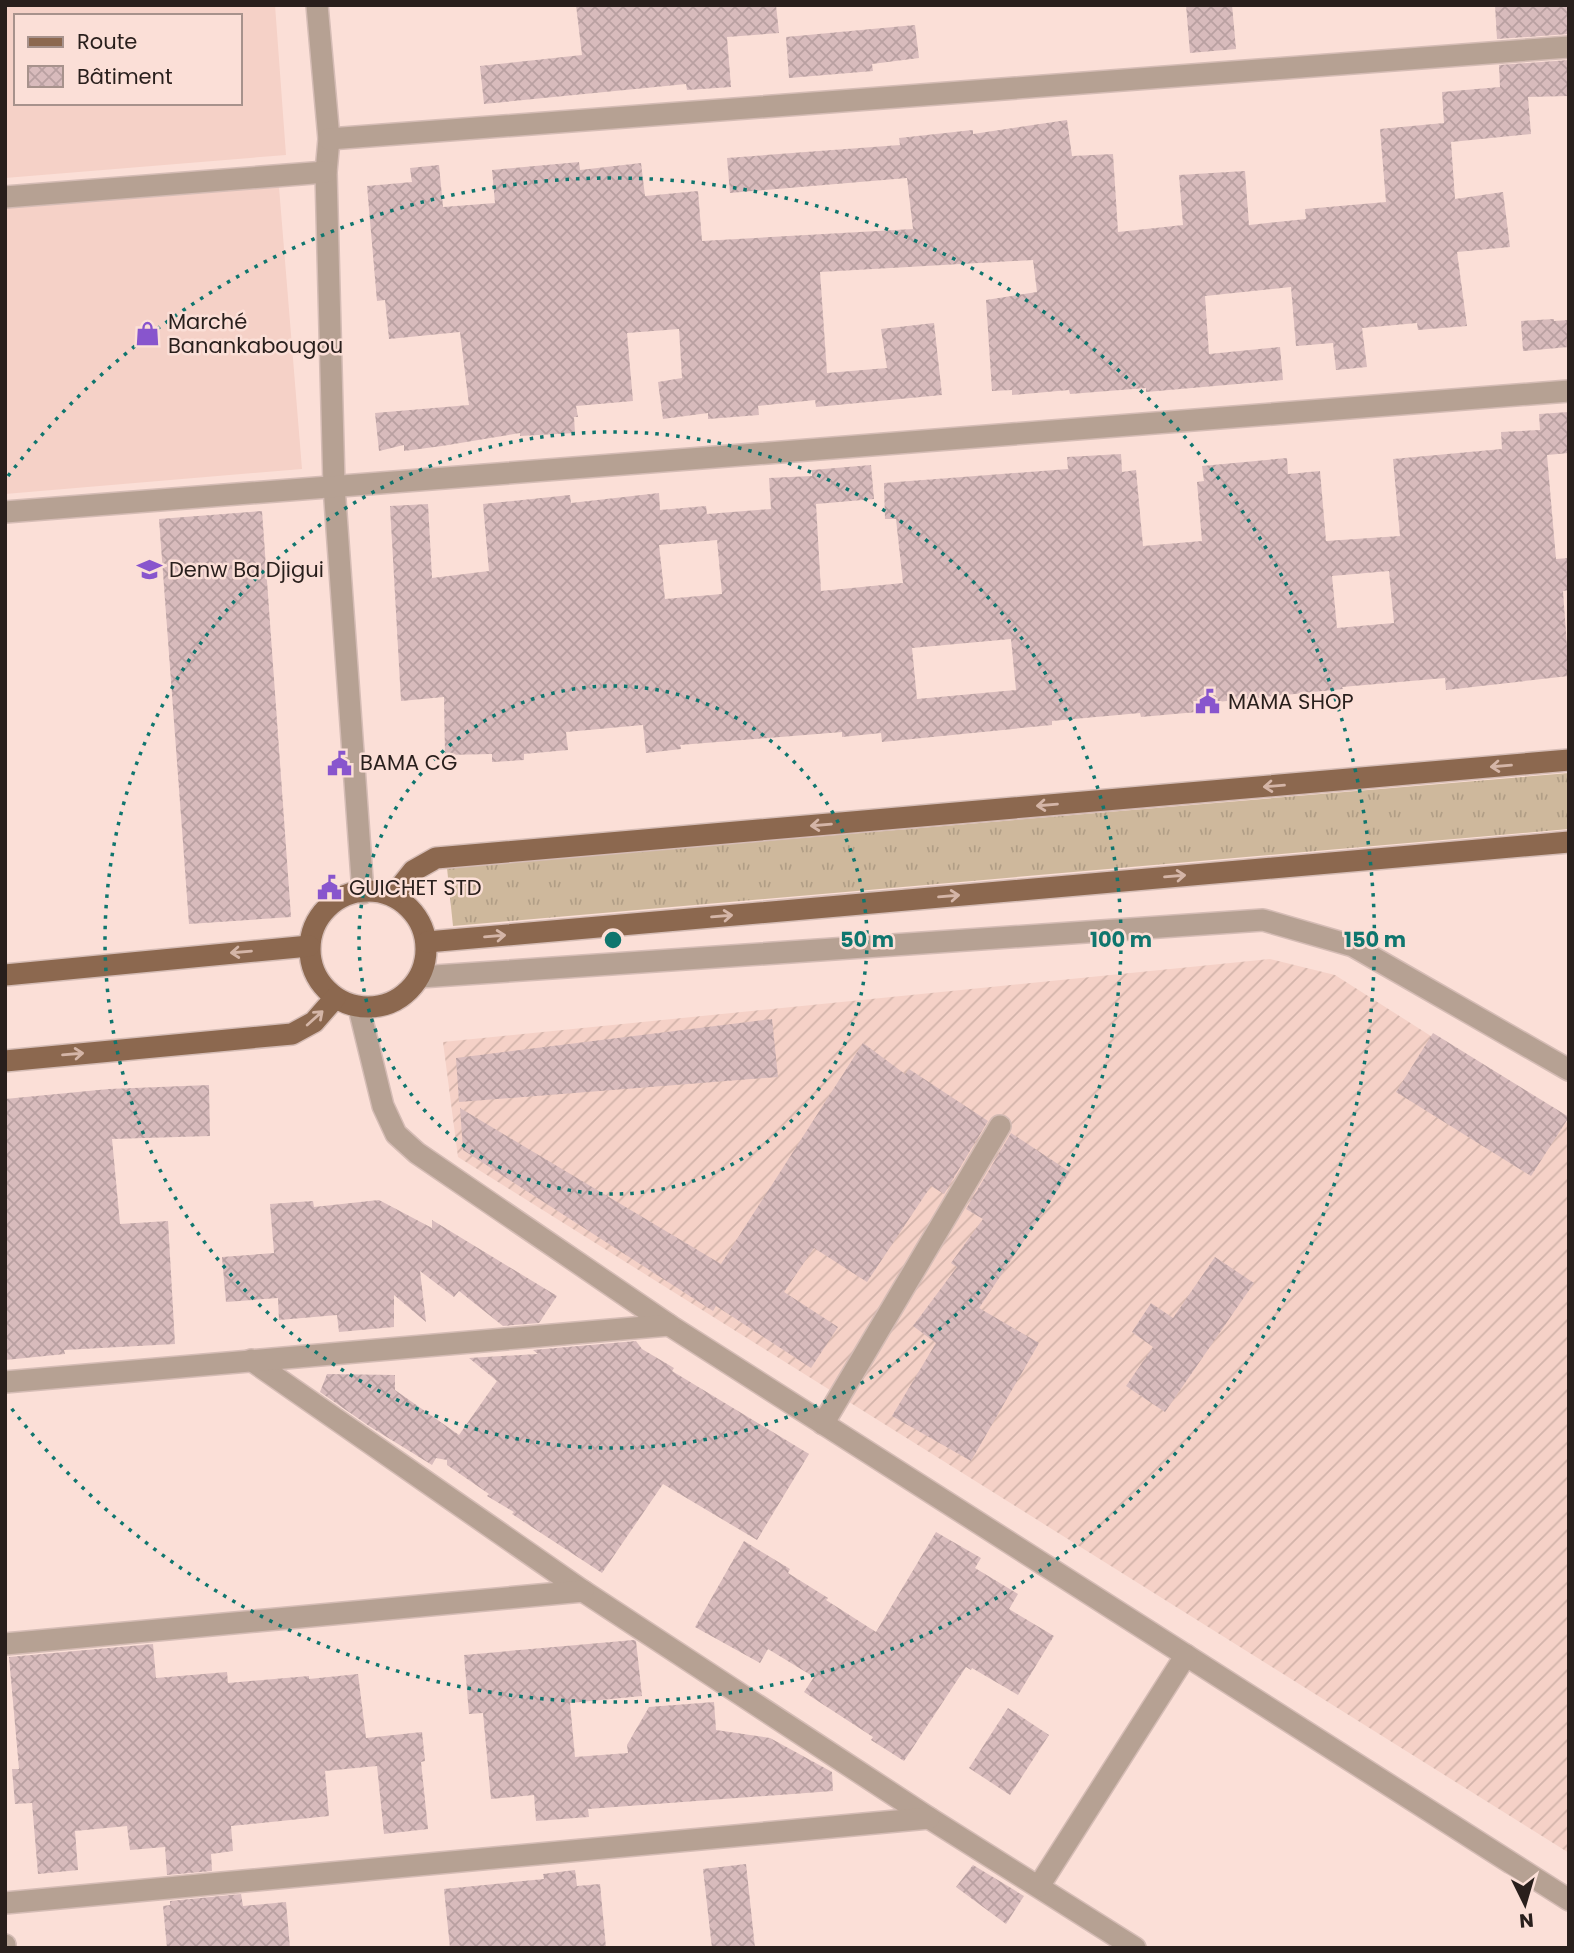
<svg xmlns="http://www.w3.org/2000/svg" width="1574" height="1953" viewBox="0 0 1574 1953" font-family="Poppins,sans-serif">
<defs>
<pattern id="industrial-furrows" width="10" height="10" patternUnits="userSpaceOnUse" patternTransform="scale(1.75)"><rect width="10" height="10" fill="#f5d1c7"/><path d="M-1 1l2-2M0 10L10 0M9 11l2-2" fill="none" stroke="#d2b3aa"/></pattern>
<pattern id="grass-tufts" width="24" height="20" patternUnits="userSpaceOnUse" patternTransform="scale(1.75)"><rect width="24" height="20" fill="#ceb89c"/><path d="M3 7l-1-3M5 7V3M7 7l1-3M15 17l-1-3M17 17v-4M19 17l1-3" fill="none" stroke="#b19e86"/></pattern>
<pattern id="building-cross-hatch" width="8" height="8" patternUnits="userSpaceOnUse" patternTransform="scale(1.75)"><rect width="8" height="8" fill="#d8bbbc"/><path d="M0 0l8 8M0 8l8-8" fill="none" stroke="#b9a0a1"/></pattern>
</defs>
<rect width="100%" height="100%" fill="#fbdfd7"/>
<g fill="#f5d1c7" fill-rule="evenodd">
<path d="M5 5H275L286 155 5 178ZM16 16H240V103H16Z"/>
<polygon points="278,175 302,469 5,494 5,198"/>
</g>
<polygon fill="url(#industrial-furrows)" points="1270,959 1335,975 1569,1124 1569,1853 458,1157 443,1042"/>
<polygon fill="url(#grass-tufts)" points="1569,773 1569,829 453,926 447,868"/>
<g fill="url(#building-cross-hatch)" fill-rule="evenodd">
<polygon points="576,5 776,5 779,33 727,37 731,87 687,90 686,84 484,104 480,66 582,55"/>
<polygon points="1186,5 1232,5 1236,49 1190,53"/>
<polygon points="1495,5 1569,5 1569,34 1497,39"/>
<polygon points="915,25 919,58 872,64 873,71 789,78 786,37"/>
<polygon points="1569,60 1569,96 1528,97 1531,134 1451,142 1455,199 1503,192 1510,247 1457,252 1467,326 1418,330 1417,323 1362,328 1367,367 1336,370 1333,343 1296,346 1291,287 1205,296 1209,354 1280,347 1283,380 1146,392 1146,388 1070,394 1069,390 1012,395 1012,390 992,391 986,300 1037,292 1033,260 820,272 827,373 887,368 881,329 934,323 942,395 816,407 815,400 758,406 759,415 708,419 708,413 663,419 658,382 682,378 679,329 627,333 633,401 576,406 578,417 574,417 575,433 520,436 520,433 442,446 404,451 404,445 379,451 375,413 469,405 460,332 389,339 385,300 377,301 367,186 412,182 410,168 439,165 443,207 495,203 492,170 579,162 580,170 641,163 645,196 698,191 702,241 913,229 907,178 730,193 727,158 900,145 899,138 973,130 973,134 1067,120 1072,156 1113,154 1118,232 1183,225 1179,175 1245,171 1249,225 1306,219 1305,209 1386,202 1380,129 1444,123 1442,92 1500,87 1499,65"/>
<polygon points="1554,319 1554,321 1569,320 1569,347 1523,351 1521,321"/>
<path d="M1569 412V453L1547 455 1556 559 1569 558V590L1563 591 1569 676 1446 690 1445 678 1342 687 1343 689 1208 703V711L1141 717 1140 713 1052 721V725L882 742 881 733 842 737V732L680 745 681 749 646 753 643 725 566 732 568 750 524 754V760L492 762V754L445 755 444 697 401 701 390 506 428 504 432 578 489 571 483 504 570 495 571 503 659 493 660 510 706 506 707 514 771 509 769 478 812 476V470L871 465 874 499 816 504 821 591 903 583 896 519H885L884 483 1068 469 1067 457 1121 454 1122 472 1136 470 1143 546 1202 541 1197 482 1204 481 1202 466 1287 458 1288 474 1320 471 1326 541 1400 536 1393 459 1502 449 1501 432 1540 430 1539 414ZM717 540 722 594 665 599 659 545ZM1389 571 1394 623 1337 628 1332 576ZM1011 639 1016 690 917 699 912 648Z"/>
<polygon points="262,511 291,917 189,924 159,519"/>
<polygon points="772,1019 778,1077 459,1102 456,1058"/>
<polygon points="1433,1033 1569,1117 1531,1176 1396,1092"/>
<polygon points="863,1043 905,1074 909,1069 988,1121 944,1194 931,1186 867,1282 814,1248 784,1292 838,1327 811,1368 716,1306 713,1311 463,1150 460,1108 721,1264"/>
<polygon points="209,1085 210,1136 112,1139 120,1224 168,1221 175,1344 64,1350 65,1354 5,1360 5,1099 109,1089"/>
<polygon points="1011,1133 1070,1172 979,1308 1039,1343 971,1461 892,1416 936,1343 913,1326 957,1267 951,1263 983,1219 966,1209"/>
<polygon points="379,1200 432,1228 432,1220 557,1296 539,1323 503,1326 459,1291 454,1297 420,1271 426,1322 394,1295 394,1327 339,1332 337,1315 279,1320 278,1298 226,1302 222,1257 274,1253 270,1204 313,1201 314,1207"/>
<polygon points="1215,1257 1254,1283 1165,1412 1126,1386 1153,1347 1132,1332 1151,1303 1173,1318"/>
<polygon points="636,1341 642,1349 674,1368 672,1371 809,1454 757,1540 663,1484 602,1573 512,1514 514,1512 487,1496 489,1494 447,1465 447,1460 436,1458 432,1465 369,1426 320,1392 327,1374 395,1375 395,1390 459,1435 497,1381 469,1358 538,1354 533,1350"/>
<polygon points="936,1532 981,1558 975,1568 1018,1594 1009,1609 1054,1636 1018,1695 972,1668 971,1670 966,1667 904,1761 871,1740 873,1737 804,1692 814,1677 768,1649 760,1663 695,1627 744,1541 790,1569 788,1573 828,1598 826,1600 876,1632"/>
<polygon points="634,1640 636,1641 642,1696 570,1703 575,1757 628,1753 627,1745 649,1707 714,1702 716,1730 770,1738 832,1772 833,1791 588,1809 589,1817 536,1821 534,1795 491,1799 483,1713 469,1714 464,1655"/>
<polygon points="153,1644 156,1678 227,1672 228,1683 309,1676 309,1679 358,1674 366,1738 422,1732 425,1761 421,1762 428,1829 384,1834 377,1766 325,1771 329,1816 231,1826 233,1851 211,1854 212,1871 167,1875 165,1847 130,1850 127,1826 75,1831 78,1870 38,1874 32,1803 15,1804 12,1769 19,1769 9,1657"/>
<polygon points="1008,1708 1049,1735 1010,1795 969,1768"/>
<polygon points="746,1864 755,1948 712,1948 703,1869"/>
<polygon points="973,1865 1024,1896 1006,1924 956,1887"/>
<polygon points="575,1870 577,1886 600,1884 606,1948 450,1948 444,1889 544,1879 543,1874"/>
<polygon points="241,1894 243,1906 286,1902 290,1948 167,1948 163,1906 170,1905 170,1901"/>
</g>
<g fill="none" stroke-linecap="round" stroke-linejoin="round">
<defs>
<g id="minor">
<polyline points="317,5 329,139 326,172 334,486 363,893"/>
<polyline points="329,139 1569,47"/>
<polyline points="5,197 326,172"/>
<polyline points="5,512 1569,391"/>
<polyline points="420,977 1263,920 1353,946 1569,1070"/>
<polyline points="359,1008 383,1106 396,1134 417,1153 669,1325 1569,1900"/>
<polyline points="251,1360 583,1591 929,1818 1135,1948"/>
<polyline points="5,1382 669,1325"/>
<polyline points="823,1424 1000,1126"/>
<polyline points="5,1644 583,1591"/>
<polyline points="1039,1886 1186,1655"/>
<polyline points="5,1903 929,1818"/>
<polyline points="5,1945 5,1948"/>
</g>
<g id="major">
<circle cx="368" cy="949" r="58"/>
<polyline points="393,896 413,871 436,858 1569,760"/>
<polyline points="427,942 1569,842"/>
<polyline points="5,975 309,946"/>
<polyline points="5,1061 292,1034 314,1022 335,998"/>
</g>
</defs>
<use href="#minor" stroke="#d5bcb5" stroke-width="24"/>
<use href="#major" stroke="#d5bcb5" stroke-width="24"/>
<use href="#minor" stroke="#b6a193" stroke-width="21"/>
<use href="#major" stroke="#8c684f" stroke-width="21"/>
</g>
<defs><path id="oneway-shaft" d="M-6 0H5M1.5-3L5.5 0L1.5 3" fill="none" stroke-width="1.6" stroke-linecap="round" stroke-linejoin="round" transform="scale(1.75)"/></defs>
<g stroke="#d4b5a7">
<use href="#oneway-shaft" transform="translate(1501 766) rotate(175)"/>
<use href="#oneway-shaft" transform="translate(1274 786) rotate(175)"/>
<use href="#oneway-shaft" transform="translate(1047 805) rotate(175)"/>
<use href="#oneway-shaft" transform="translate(821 825) rotate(175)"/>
<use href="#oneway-shaft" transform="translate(1175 876) rotate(-5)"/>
<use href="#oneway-shaft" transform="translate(949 896) rotate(-5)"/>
<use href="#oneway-shaft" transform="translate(722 916) rotate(-5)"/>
<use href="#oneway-shaft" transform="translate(495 936) rotate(-5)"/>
<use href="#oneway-shaft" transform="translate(241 952) rotate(175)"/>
<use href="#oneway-shaft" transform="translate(315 1018) rotate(-42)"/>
<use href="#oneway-shaft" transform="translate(73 1054) rotate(-5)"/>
</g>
<g fill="none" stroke="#0f766e" stroke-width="3.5" stroke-dasharray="3.5 7">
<circle cx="613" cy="940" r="254"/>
<circle cx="613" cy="940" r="508"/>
<path d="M8 476A762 762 0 1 1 8 1404"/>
</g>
<defs>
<symbol id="shop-bare" viewBox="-9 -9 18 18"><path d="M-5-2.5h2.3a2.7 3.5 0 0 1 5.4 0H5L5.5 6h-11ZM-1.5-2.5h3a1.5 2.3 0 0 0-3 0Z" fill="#8855cd" stroke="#fbdfd7" stroke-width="2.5" paint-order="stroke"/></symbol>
<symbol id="school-bare" viewBox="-9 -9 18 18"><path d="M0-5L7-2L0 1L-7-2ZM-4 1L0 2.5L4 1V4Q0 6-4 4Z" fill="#8855cd" stroke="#fbdfd7" stroke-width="2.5" paint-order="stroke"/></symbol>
<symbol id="civic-bare" viewBox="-9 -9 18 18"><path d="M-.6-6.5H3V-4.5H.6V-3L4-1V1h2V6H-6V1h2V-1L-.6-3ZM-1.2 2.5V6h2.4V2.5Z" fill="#8855cd" stroke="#fbdfd7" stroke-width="2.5" paint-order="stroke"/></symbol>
</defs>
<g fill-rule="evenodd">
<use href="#shop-bare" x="130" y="316" width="35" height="35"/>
<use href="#school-bare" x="132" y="552" width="35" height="35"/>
<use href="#civic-bare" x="1190" y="684" width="35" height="35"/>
<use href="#civic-bare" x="322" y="746" width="35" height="35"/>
<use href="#civic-bare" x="312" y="870" width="35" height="35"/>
</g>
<g text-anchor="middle" stroke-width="5" stroke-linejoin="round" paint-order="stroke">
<g font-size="21" fill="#291f1c" stroke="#fbdfd7" text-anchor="start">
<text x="168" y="329">Marché<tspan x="168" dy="24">Banankabougou</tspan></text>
<text x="169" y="577">Denw Ba Djigui</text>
<text x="1228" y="709">MAMA SHOP</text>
<text x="360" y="770">BAMA CG</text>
<text x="349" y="895">GUICHET STD</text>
</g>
</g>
<circle cx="613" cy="940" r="10" fill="#0f766e" stroke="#fbdfd7" stroke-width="3.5"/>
<g font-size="21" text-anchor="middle" font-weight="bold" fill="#0f766e" stroke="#fbdfd7" stroke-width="5" stroke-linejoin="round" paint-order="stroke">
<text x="867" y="947">50 m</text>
<text x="1121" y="947">100 m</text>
<text x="1375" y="947">150 m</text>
</g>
<rect width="1574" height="1953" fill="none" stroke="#291f1c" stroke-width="14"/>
<rect x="14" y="14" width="228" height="91" fill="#fbdfd7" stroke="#a7928c" stroke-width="2"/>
<rect x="28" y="37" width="35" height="10" fill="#8c684f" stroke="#a7928c" stroke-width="2"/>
<text x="77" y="49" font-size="21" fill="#291f1c">Route</text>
<rect x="28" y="66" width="35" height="21" fill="url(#building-cross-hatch)" stroke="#a7928c" stroke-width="2"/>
<text x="77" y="84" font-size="21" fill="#291f1c">Bâtiment</text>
<g transform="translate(1525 1904) rotate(175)" stroke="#fbdfd7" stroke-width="5" paint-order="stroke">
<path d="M0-5L12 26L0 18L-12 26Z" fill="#291f1c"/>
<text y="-10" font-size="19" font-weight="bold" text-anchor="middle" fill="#291f1c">N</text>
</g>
</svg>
